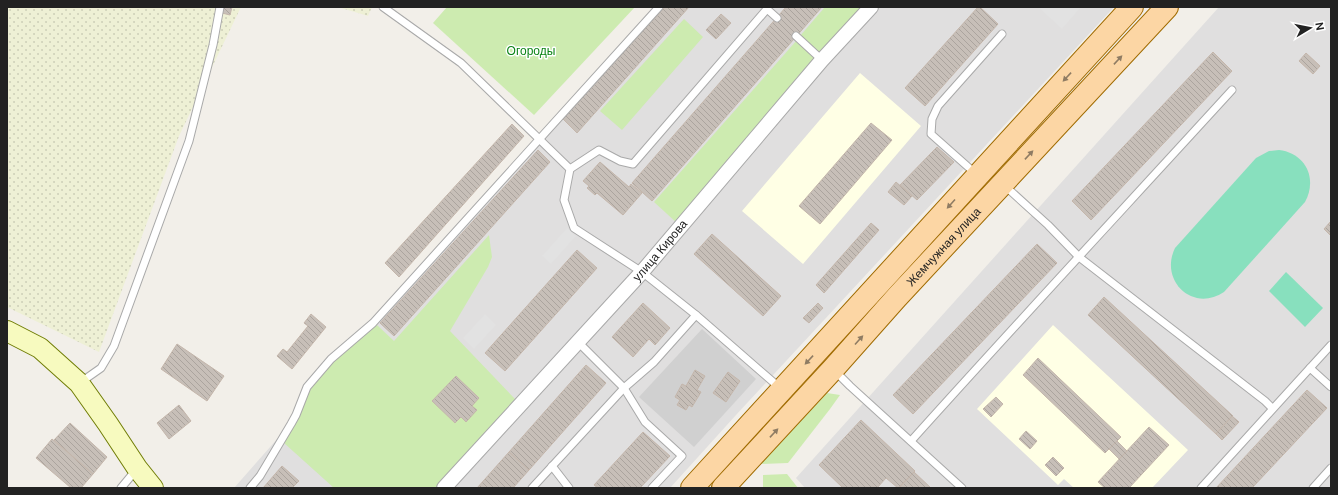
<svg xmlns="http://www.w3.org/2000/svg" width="1338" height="495" viewBox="0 0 1338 495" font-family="'DM Sans',sans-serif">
<defs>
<pattern id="farmland-dots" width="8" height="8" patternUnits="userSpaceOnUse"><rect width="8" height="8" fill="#eef0d5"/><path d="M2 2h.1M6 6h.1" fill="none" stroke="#ccceb7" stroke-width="1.8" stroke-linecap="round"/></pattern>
<pattern id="building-back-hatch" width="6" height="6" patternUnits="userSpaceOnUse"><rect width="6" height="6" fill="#c7bfb8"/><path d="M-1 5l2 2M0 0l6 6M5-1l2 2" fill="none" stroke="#aba49e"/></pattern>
</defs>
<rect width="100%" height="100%" fill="#f2efe9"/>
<g fill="#e0dfdf">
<polygon points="657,7 1114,7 736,415 670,488 234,488"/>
<polygon points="1219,7 1331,7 1331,488 805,488 796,478"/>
</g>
<g fill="#ffffe5">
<polygon points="860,73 921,126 803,264 742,211"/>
<polygon points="1053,325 1188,450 1152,488 1074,488 1064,479 1058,485 977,409"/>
</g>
<polygon fill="#d0d0d0" points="702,329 756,379 694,447 639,397"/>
<g fill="url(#farmland-dots)">
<polygon points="7,7 241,7 179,136 99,352 7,307"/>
<polygon points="338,7 372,7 368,16"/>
</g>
<g fill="#cdebb0">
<polygon points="447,7 635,7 534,115 433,23"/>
<polygon points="825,7 866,7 822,56 800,36"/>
<polygon points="684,19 703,37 622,130 600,111"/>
<polygon points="797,40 818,60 678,224 654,202"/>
<polygon points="489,235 492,257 488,267 450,331 516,400 438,488 334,488 284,443 310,388 333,361 377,325 394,341"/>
<polygon points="827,393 840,395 830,409 788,463 760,464"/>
<polygon points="787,474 798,488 763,488 763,475"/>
</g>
<g fill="#88e0be">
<path d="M1279 150C1305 153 1318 178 1305 202L1224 292C1193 313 1159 281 1175 248L1256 158 1269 151Z"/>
<polygon points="1286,272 1323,308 1305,327 1269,291"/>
</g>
<g fill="#e2e2e2">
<polygon points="1038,7 1081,7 1062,29"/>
<polygon points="567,228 576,236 551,264 542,256"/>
<polygon points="485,314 496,325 474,349 463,338"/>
</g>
<g fill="url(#building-back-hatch)" stroke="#c4b6ab">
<polygon points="223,7 232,7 230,15 222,13"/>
<polygon points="665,7 689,7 577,133 563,119"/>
<polygon points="786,7 822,7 652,201 632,183"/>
<polygon points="978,7 980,7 998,24 925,106 905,88"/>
<polygon points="721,14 731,23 716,39 706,30"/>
<polygon points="1213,52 1232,71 1091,220 1072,201"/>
<polygon points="1306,53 1320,66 1313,74 1299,61"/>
<polygon points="871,123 892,140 820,224 799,206"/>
<polygon points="512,124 524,136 399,277 385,263"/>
<polygon points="937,147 954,162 917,200 900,185"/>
<polygon points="538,150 550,162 394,336 380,323"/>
<polygon points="600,162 629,187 631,184 642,193 623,215 597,193 595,195 587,188 589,186 583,181"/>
<polygon points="896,182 912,196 904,205 888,192"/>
<polygon points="1331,221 1331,236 1324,229"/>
<polygon points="871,223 879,230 824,293 816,285"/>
<polygon points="712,234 781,296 763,316 694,254"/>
<polygon points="1037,244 1057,263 913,414 893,395"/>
<polygon points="577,250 597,268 505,371 485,353"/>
<polygon points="1104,297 1233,416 1216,434 1088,315"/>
<polygon points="643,303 670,328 655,345 649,339 633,357 612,337"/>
<polygon points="818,303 823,308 809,323 803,318"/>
<polygon points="311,314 326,327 292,369 277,356 283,349 287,352 308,326 304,323"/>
<polygon points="177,344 224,376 207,401 161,369"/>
<polygon points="1038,358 1121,437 1105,453 1023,375"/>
<polygon points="586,365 606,383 529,470 509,452"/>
<polygon points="695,370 705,376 697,390 701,392 692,407 689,405 686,410 677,405 680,400 675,397 682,384 686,386"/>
<polygon points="728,372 740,381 726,402 713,393"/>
<polygon points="456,376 479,398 472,406 477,410 466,422 461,417 455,423 432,401"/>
<polygon points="1307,390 1327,408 1252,488 1216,488"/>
<polygon points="996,397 1003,404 991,417 983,409"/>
<polygon points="179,405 191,421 169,439 157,423"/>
<polygon points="1232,416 1239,422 1222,440 1216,434"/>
<polygon points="861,420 915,471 898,488 886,478 877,488 843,488 819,465"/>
<polygon points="70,423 107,457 93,474 54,440"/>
<polygon points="1149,427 1169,445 1129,488 1105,488 1098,482"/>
<polygon points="1026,431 1037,441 1030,449 1019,439"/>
<polygon points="643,432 670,456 640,488 598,488 594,485"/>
<polygon points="52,439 93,474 81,488 71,488 36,458"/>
<polygon points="1117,441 1127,451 1119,459 1109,449"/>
<polygon points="509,452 529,470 513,488 477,488"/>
<polygon points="1053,457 1064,468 1056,476 1045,465"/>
<polygon points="282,466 299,481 292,488 263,488"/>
<polygon points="914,472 931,488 899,488"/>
</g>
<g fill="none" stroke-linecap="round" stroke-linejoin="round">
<defs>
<g id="lane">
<polyline points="383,7 461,63 570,169 564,200 574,228 642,272 696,315 780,388"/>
<polyline points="796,36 822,60"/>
<polyline points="570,169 599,150 620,161 633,164 767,9 777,18"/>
<polyline points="976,174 931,134 932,119 938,106 1002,34"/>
<polyline points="1004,185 1048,225 1079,257 1265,401 1272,408"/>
<polyline points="578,342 624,388 645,422 682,456 652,488"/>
<polyline points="1310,368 1331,345"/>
<polyline points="834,370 850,386 962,488"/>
<polyline points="81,382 101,368 114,346 189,141 213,45 220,7"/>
<path d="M911 441C1017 323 1125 207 1232 90"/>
<polyline points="552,466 569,488"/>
<polyline points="121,488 136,470"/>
<polyline points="250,488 260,476 291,424 296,415 307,387 331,359 373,323 659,7"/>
<polyline points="532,488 624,388 654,362 696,315"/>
<polyline points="1201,488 1310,368 1331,387"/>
<polyline points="1313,488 1331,468"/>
</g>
<g id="street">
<path id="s1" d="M444 488 642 272 822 60 871 7"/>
</g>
<polyline id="secondary" points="7,331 40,348 79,383 108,424 137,468 153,488"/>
<g id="primary">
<polyline points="692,488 1132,7"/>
<path id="s2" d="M723 488 833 369 897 297 1167 7"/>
</g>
</defs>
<use href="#lane" stroke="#a9a9a9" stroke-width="9"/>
<use href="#street" stroke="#a9a9a9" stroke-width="16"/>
<use href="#secondary" stroke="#707d05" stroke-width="22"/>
<use href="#primary" stroke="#a06b00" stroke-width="24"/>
<use href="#lane" stroke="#fff" stroke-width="7"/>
<use href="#street" stroke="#fff" stroke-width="14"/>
<use href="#secondary" stroke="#f7fabf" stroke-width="20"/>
<use href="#primary" stroke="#fcd6a4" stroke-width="22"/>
</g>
<defs><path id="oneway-solid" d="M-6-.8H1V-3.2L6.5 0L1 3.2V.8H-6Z"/></defs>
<g fill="#8f7c63">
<use href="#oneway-solid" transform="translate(1118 60) rotate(-47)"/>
<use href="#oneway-solid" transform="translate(1067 77) rotate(133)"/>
<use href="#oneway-solid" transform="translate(1029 155) rotate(-47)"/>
<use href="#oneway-solid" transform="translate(951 204) rotate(132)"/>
<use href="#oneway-solid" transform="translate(859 340) rotate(-48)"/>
<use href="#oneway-solid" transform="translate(809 360) rotate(133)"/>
<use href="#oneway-solid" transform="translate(774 433) rotate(-47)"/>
</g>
<g text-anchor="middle" stroke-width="3" stroke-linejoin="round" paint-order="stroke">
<g font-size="12" fill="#0c8416" stroke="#fff">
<text x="531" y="55">Огороды</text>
</g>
<g font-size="12" fill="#222" stroke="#fff">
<text dy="4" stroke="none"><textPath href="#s2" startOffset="327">Жемчужная улица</textPath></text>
<text dy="4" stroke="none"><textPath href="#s1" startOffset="321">улица Кирова</textPath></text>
</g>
</g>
<rect width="1338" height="495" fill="none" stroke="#222222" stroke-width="16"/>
<g transform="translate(1310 28) rotate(80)" stroke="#ffffff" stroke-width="3" paint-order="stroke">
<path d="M0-3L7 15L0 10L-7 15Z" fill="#222222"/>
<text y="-6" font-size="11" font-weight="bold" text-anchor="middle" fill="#222222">N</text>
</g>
</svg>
